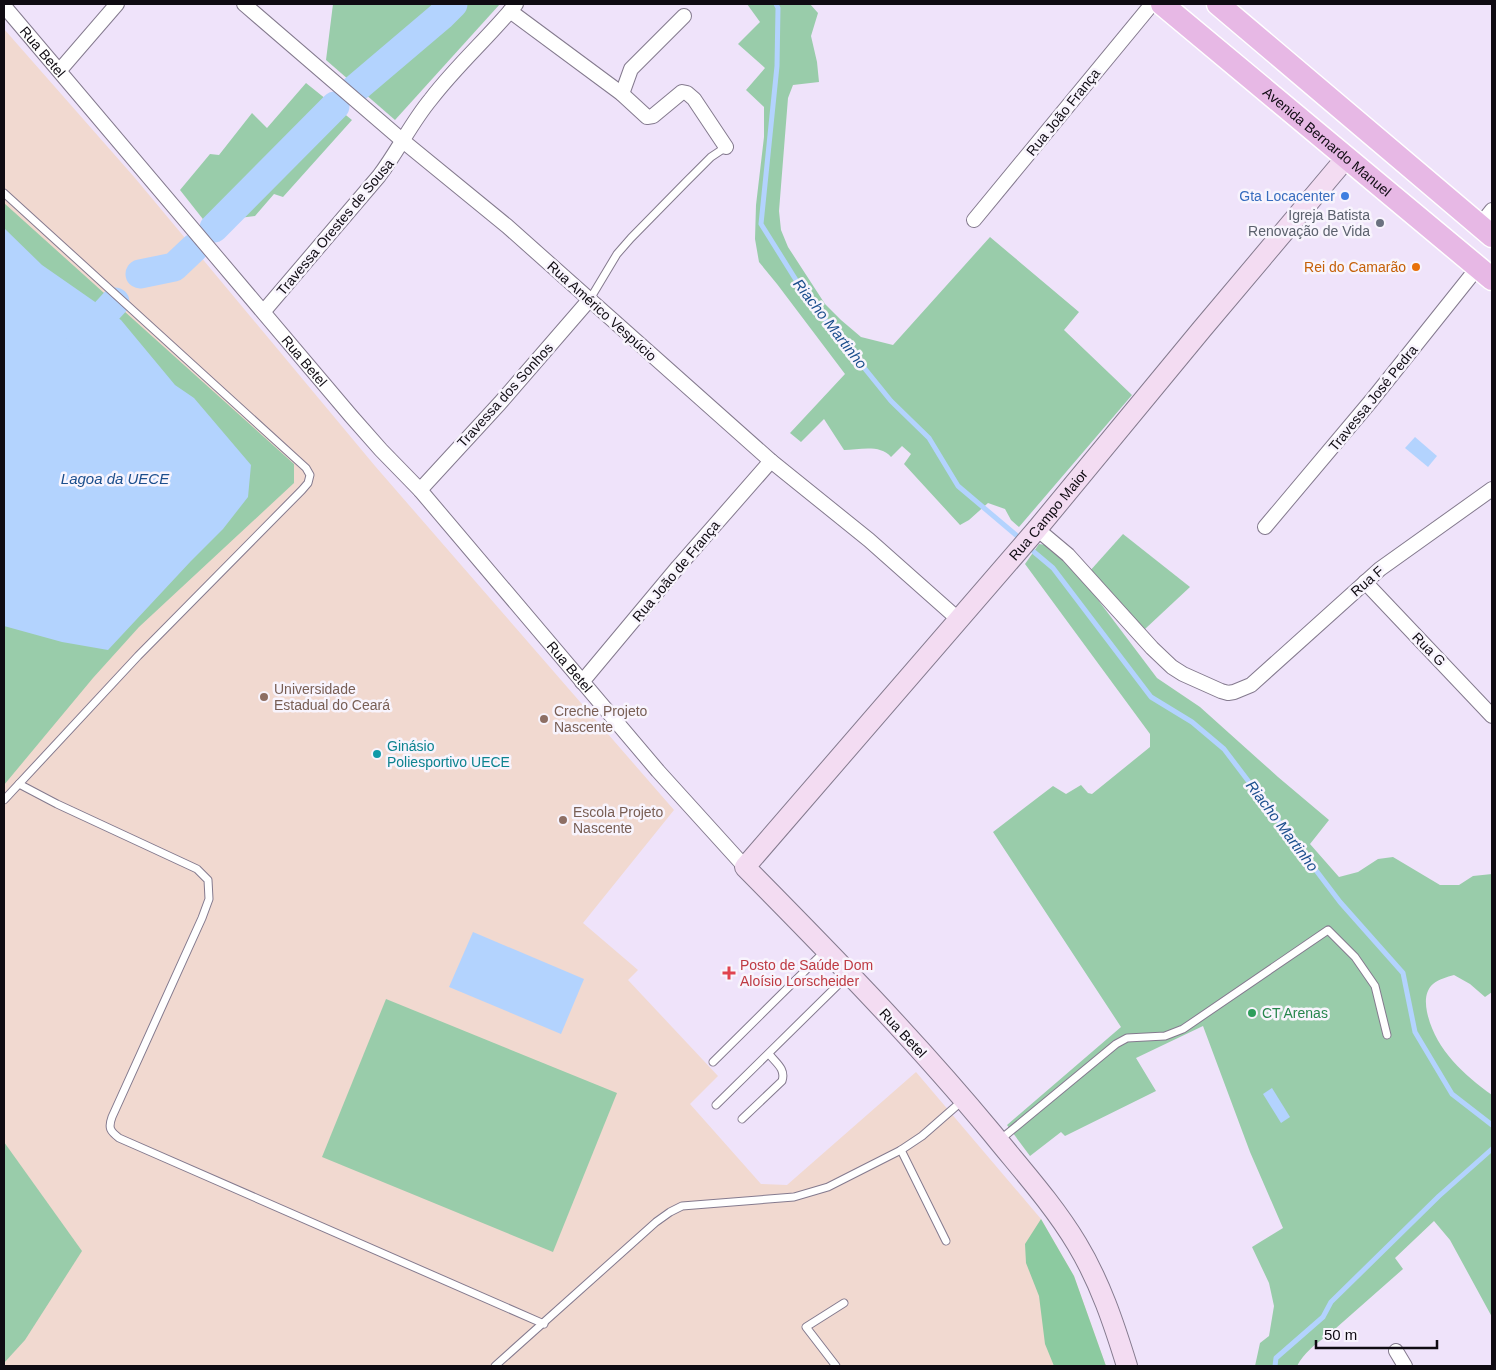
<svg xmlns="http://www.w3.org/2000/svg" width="1496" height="1370" viewBox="0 0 1496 1370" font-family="Arial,sans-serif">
<rect width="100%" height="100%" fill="#efe3fa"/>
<polygon fill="#f1d9d0" points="4,29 135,178 375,466 674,810 583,923 638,970 628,980 718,1076 690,1104 761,1184 787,1185 916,1072 1041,1219 1074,1276 1106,1366 4,1366"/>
<g fill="#9ca">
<polygon points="333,4 500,4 395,120 326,60"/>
<path d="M747 4H810L818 13 811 36 817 62 819 82 793 85 788 98 779 211 781 230 788 247 825 304 841 320 861 337 893 345 990 237 1079 312 1064 330 1132 395 1019 527 1011 520 1005 509 988 503 969 520 960 525 904 464 911 454 902 446 891 457C880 444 859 450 844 450L824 419 801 442 790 433 845 374 777 284 759 262 755 239 756 205 764 137V107L746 90 765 68 738 44 760 22Z"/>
<polygon points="306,83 352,120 283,197 274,194 255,216 239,218 217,237 180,190 210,154 219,155 252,113 267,128"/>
<polygon points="4,203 294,464 294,483 139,627 93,678 4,785"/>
<polygon points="1123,534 1190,587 1145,629 1089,572"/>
<path d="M1039 544 1046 545 1055 550 1083 580 1157 678 1200 707 1278 777 1329 820 1310 844 1339 877 1358 872 1378 859 1393 857 1440 885H1459L1473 876 1492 874V992L1485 997 1470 984 1454 975C1447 977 1439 979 1433 984 1425 991 1425 1002 1427 1012 1435 1049 1463 1074 1492 1095V1317L1450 1240 1434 1221 1395 1258 1403 1269 1327 1336C1315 1344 1304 1353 1297 1366H1255L1260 1343 1269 1336 1274 1306 1269 1283 1252 1247 1283 1228 1250 1152 1203 1026 1136 1058 1156 1091 1065 1136 1061 1132 1030 1156 1007 1125 1121 1027 993 832 1053 786 1066 794 1081 785 1088 793 1092 794 1150 747V734L1025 564Z"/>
<polygon points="386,999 617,1093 553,1252 322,1157"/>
<polygon points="4,1142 82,1251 25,1340 4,1363"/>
</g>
<polygon fill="#8ccaa0" points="1041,1219 1074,1276 1106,1366 1054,1366 1045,1344 1039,1296 1026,1263 1025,1244"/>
<g fill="#b3d3fe">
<polygon points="4,228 42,265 121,320 175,385 194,398 251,465 248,497 223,529 191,561 108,650 62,642 4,626"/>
<polygon points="1415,437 1437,456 1428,467 1405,448"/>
<polygon points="473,932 584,979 561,1034 449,987"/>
<polygon points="1272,1088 1290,1117 1281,1123 1263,1094"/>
</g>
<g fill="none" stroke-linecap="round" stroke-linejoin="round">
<g stroke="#b3d3fe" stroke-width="5">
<polyline points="776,4 778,8 777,66 761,224 806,296 891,401 929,438 958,486 1016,535"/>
<polyline points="1034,552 1053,568 1151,697 1192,722 1224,749 1340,902 1403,973 1415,1032 1452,1094 1492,1125"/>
<polyline points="1275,1366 1276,1358 1323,1317 1331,1302 1439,1196 1492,1149"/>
</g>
<g stroke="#b3d3fe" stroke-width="29">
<polyline points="355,89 441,16 453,4"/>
<polyline points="214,228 335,106"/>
<polyline points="140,274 174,267 194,248"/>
<polyline points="81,339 115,302"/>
</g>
<defs>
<g id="lane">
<polyline points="4,193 306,468 310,475 308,483 302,490 138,656 4,800"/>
<polyline points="590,299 617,254 631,238 685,183 711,157 726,147"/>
<path d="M19 784 57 804 197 869 208 880 209 899 202 918 112 1117C108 1128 110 1131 119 1138L544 1324"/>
<polyline points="713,1062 824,952"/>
<polyline points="716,1105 848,975"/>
<path d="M742 1119 782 1081C786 1069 776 1063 769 1054"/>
<polyline points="1001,1139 1116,1044 1127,1038 1165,1036 1183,1029 1328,930 1355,957 1375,986 1387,1035"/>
<polyline points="901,1150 946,1241"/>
<polyline points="495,1366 656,1222 670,1212 682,1206 794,1197 828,1187 901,1150 922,1136 962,1101"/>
<polyline points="836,1366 806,1327 844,1303"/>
</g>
<g id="street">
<polyline points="244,4 403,141 507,226 771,461 869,540 958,619"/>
<path id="s1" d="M4 6 351 416 381 450 420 490 658 771 745 867"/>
<polyline points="510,11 622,94 647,117 653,116 682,92 687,93 694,99 726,147"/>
<polyline points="60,70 117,4"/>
<polyline points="622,94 631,69 684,16"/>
<polyline points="974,220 1152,4"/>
<polyline points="1480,225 1492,210"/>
<path d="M264 311 379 176C398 151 411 123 431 99 457 65 489 37 516 4"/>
<polyline points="420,490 500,403 590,299"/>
<polyline points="1265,527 1371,401 1478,267"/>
<polyline points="1037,529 1068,555 1152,648 1172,667 1183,674 1221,691 1228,693 1234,692 1251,685 1380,569 1492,489"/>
<polyline points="1365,582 1492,716"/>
<polyline points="582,682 678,567 771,461"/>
<polyline points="1396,1351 1405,1366"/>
</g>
<g id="secondary">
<path id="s2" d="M1127 1366C1114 1324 1100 1282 1077 1244 1053 1204 1021 1169 992 1133 915 1040 830 953 745 867L1037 529 1202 329 1346 158"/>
</g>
<g id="primary">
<path id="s3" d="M1162 4 1492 279"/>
<polyline points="1218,4 1492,236"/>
</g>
</defs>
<use href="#lane" stroke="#847a8e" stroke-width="9"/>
<use href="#street" stroke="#847a8e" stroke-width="16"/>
<use href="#secondary" stroke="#847a8e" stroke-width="22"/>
<use href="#primary" stroke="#fff" stroke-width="25"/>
<use href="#lane" stroke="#fff" stroke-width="7"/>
<use href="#street" stroke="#fff" stroke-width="14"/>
<use href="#secondary" stroke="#f3dcf2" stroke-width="20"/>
<use href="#primary" stroke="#e7b8e5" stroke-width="22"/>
</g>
<circle fill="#3f7fe0" stroke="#f8f4fd" stroke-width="2" cx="1345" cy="196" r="5"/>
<circle fill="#6b7280" stroke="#f8f4fd" stroke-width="2" cx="1380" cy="223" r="5"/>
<circle fill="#e8710a" stroke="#f8f4fd" stroke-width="2" cx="1416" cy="267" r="5"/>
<g fill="#8d6e63" stroke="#f8f4fd" stroke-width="2">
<circle cx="264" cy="697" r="5"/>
<circle cx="544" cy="719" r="5"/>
<circle cx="563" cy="820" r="5"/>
</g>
<circle fill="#0f9aa8" stroke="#f8f4fd" stroke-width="2" cx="377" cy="754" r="5"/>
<path fill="#e0444e" stroke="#f8f4fd" stroke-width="2" d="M726.5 965.5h5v5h5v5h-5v5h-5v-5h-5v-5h5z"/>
<circle fill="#2e9e5b" stroke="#f8f4fd" stroke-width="2" cx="1252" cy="1013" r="5"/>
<g text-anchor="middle" stroke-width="5" stroke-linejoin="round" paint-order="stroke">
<g font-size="14" fill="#0f0b12" stroke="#f8f4fd">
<text dy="5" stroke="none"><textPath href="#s1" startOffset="60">Rua Betel</textPath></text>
<text transform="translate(1063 112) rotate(-51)" y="5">Rua João França</text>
<text dy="5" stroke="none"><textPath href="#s3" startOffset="215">Avenida Bernardo Manuel</textPath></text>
<text transform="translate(335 227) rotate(-50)" y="5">Travessa Orestes de Sousa</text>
<text transform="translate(602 311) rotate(42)" y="5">Rua Américo Vespúcio</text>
<text dy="5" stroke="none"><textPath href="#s1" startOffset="465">Rua Betel</textPath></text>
<text transform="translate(505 395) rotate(-48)" y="5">Travessa dos Sonhos</text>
<text transform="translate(1373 398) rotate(-51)" y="5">Travessa José Pedra</text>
<text dy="5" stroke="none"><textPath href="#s2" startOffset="1100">Rua Campo Maior</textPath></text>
<text transform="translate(676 571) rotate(-50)" y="5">Rua João de França</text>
<text transform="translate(1367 581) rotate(-41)" y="5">Rua F</text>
<text transform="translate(1429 649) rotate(46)" y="5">Rua G</text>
<text dy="5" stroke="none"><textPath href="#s1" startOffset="870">Rua Betel</textPath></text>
<text transform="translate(903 1033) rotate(47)" y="5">Rua Betel</text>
</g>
<g font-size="14" fill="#366cbe" stroke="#f8f4fd" text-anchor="end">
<text x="1335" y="201">Gta Locacenter</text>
</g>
<g font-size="14" fill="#5b616d" stroke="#f8f4fd" text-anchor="end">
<text x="1370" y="220">Igreja Batista<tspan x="1370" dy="16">Renovação de Vida</tspan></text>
</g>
<g font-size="14" fill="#c56008" stroke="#f8f4fd" text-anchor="end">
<text x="1406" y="272">Rei do Camarão</text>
</g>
<g font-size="14" fill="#785e54" stroke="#f8f4fd" text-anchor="start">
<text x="274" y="694">Universidade<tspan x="274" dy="16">Estadual do Ceará</tspan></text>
<text x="554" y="716">Creche Projeto<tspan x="554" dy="16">Nascente</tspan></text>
<text x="573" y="817">Escola Projeto<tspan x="573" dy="16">Nascente</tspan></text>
</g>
<g font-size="14" fill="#0d838f" stroke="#f8f4fd" text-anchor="start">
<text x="387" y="751">Ginásio<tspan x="387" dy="16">Poliesportivo UECE</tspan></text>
</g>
<g font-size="14" fill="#be3a42" stroke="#f8f4fd" text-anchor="start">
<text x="740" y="970">Posto de Saúde Dom<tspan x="740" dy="16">Aloísio Lorscheider</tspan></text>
</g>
<g font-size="14" fill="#27864d" stroke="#f8f4fd" text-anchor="start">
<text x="1262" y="1018">CT Arenas</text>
</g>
<g font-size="15" font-style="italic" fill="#1b4e8d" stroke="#f8f4fd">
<text transform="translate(830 324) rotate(52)" y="5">Riacho Martinho</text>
<text x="115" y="484">Lagoa da UECE</text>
<text transform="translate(1282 826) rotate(53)" y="5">Riacho Martinho</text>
</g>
</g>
<rect width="1496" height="1370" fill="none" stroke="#0f0b12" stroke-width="10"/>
<path d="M1316 1340v8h121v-8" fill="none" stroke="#0f0b12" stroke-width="2.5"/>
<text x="1324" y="1340" font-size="15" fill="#0f0b12" stroke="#f8f4fd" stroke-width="4" paint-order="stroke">50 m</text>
</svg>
